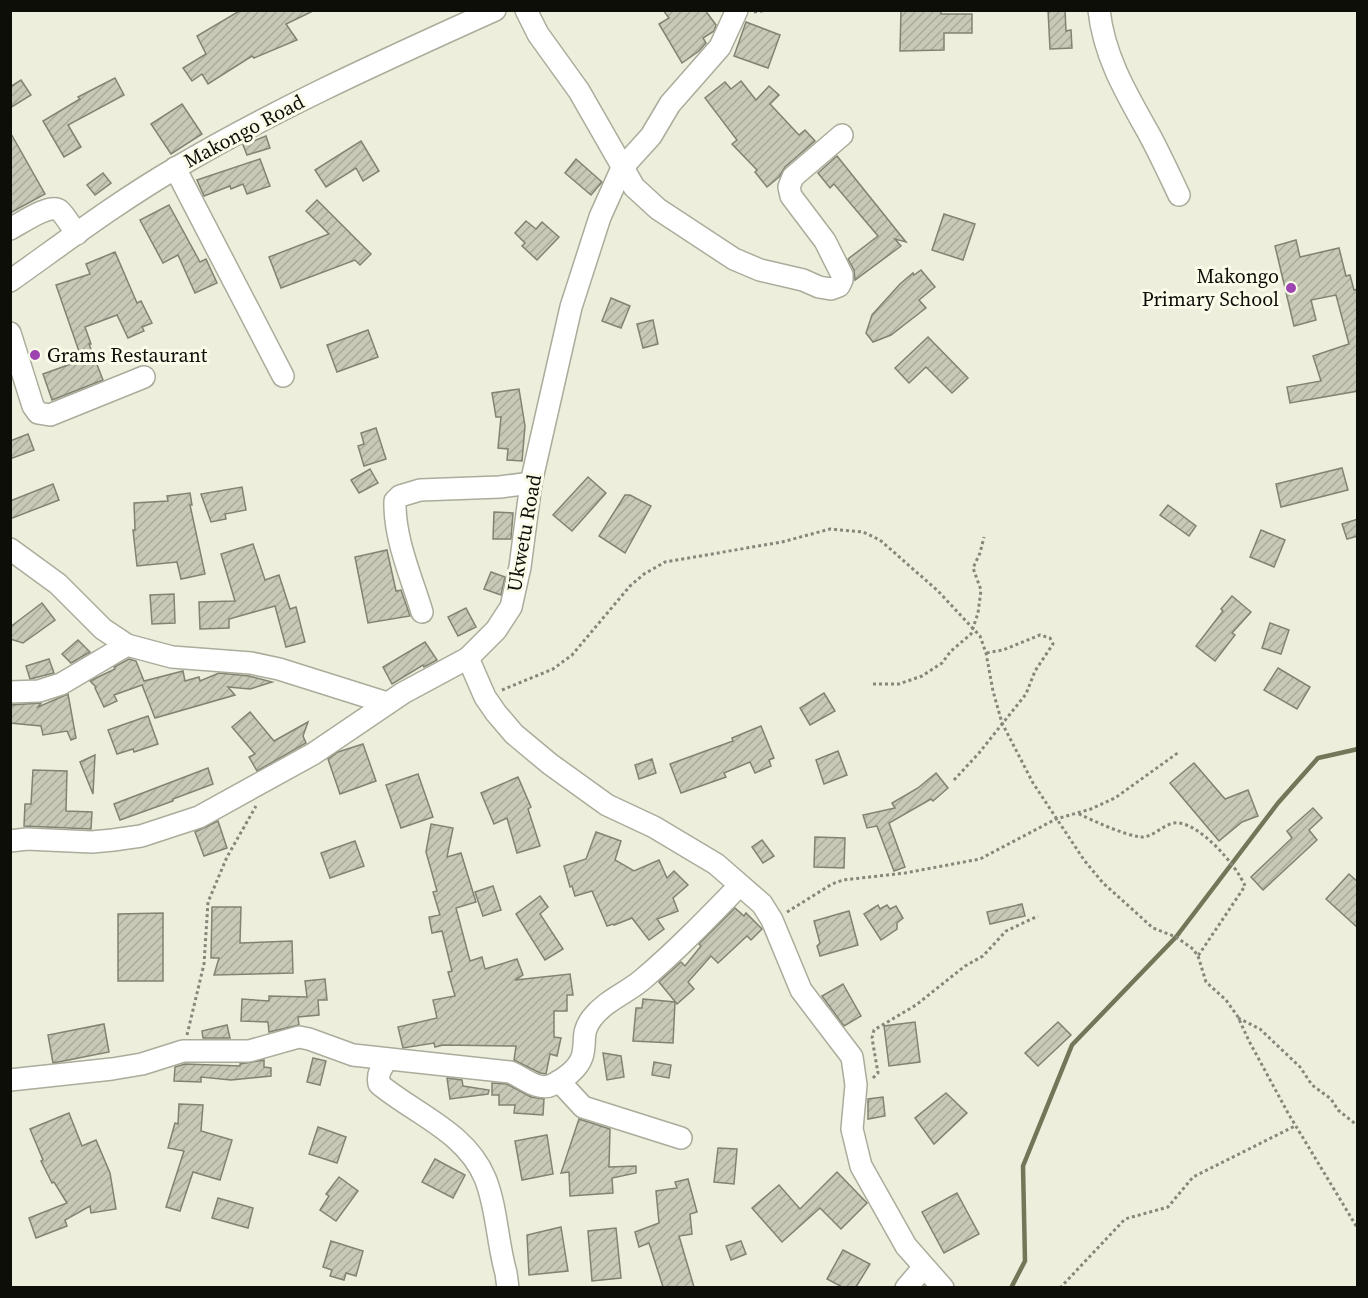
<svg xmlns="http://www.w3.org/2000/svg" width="1368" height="1298" viewBox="0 0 1368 1298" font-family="'Source Serif 4',serif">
<defs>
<pattern id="building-hatch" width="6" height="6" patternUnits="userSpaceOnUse" patternTransform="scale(1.5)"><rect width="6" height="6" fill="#c8c9b7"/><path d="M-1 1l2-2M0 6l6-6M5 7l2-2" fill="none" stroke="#abab9c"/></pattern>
</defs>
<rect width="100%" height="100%" fill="#edeedc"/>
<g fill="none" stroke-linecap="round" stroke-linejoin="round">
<polyline stroke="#737658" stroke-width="4.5" points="1011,1288 1025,1261 1023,1166 1072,1045 1176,937 1278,803 1318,758 1358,749"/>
</g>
<g fill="url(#building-hatch)" stroke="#828373" stroke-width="1.5">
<polygon points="241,10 315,10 286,24 297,40 254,58 252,56 208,84 202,74 192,81 183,68 206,54 197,36"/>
<polygon points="663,10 705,10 716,25 714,31 703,38 706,43 699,51 682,63 659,24 669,18"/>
<polygon points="901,10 941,10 941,14 972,14 972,33 944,33 944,50 900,51"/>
<polygon points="1048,10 1065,10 1066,31 1071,30 1072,48 1050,49"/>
<polygon points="746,22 780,35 768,68 734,56"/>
<polygon points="115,78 124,95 68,125 81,147 64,157 43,121 80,99 78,97"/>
<polygon points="21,80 31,95 10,108 10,87"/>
<polygon points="741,81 756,100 769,86 779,95 770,104 799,135 805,130 815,141 785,167 779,177 767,187 755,172 757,170 732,144 737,140 705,98 725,82 731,89"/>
<polygon points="182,104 202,134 171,154 151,124"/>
<polygon points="10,132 45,194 10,213"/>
<polygon points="266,136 270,148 247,155 243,145"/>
<polygon points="361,141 379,171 363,181 356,168 326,187 315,170"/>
<polygon points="837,156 906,242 895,239 901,246 855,280 854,270 848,259 878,236 834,184 830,188 818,173"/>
<polygon points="260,159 270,186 247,194 243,184 231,189 230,186 204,196 197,180"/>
<polygon points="576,159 602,182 591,195 565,173"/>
<polygon points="103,173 111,183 95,195 87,185"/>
<polygon points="317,200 371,254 360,265 355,260 281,288 269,257 329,234 306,211"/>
<polygon points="169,205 200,262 206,259 217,283 195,293 178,255 163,263 140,220"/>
<polygon points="944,214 975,224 963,260 932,250"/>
<polygon points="526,221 536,229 542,222 559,237 537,260 522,246 525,243 515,233"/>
<polygon points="1296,240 1300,257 1339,248 1346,276 1350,275 1354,290 1358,289 1358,391 1290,403 1287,387 1321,381 1313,356 1349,344 1336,295 1311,300 1316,320 1294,326 1275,246"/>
<polygon points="115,252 137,303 141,301 152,323 142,327 144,331 128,338 117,315 85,327 91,344 89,344 103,380 52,400 43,374 82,360 56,285 90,274 86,264"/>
<polygon points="921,270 935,287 919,300 926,308 891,335 873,342 866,333 872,315 900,284 913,273 914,275"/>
<polygon points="611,298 630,306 621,328 602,321"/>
<polygon points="653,320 658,344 643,348 637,324"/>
<polygon points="368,330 378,357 337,372 327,345"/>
<polygon points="928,337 968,378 952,393 926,367 909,383 895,368"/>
<polygon points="519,389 525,426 522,461 507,460 508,449 498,448 501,417 496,417 492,393"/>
<polygon points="376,428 386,459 364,466 358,446 364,444 361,433"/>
<polygon points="28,434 34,450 10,459 10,441"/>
<polygon points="1342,468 1348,490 1281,507 1276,484"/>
<polygon points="370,469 378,483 359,493 351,480"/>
<polygon points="588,477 606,493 572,531 553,515"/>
<polygon points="53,484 59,500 10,519 10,501"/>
<polygon points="242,487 246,510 225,514 226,519 211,522 201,494"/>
<polygon points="190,493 192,505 190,505 205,574 181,579 177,562 137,566 133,530 135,530 134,503 168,501 167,496"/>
<polygon points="625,495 630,495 651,506 625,553 599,536"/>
<polygon points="1168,505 1196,526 1189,536 1160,515"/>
<polygon points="494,512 513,513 511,539 493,539"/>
<polygon points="1358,519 1358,536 1347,539 1342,524"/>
<polygon points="1261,530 1285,540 1274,567 1250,557"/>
<polygon points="253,544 265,580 279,575 290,609 296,607 305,642 286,647 275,606 229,619 229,628 200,629 199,602 235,601 221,554"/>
<polygon points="387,550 396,591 401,590 410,616 368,623 355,557"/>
<polygon points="491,572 505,577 501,595 484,589"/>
<polygon points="174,594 175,623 152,624 150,595"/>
<polygon points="1232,596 1251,612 1232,633 1235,635 1215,661 1196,646 1223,611 1221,609"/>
<polygon points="42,603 55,620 23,643 10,639 10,627"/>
<polygon points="466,608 476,627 458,636 448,617"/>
<polygon points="1270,623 1289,630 1281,654 1262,648"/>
<polygon points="78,640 90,652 71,663 62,654"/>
<polygon points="425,642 437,660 424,667 423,665 392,684 383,667"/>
<polygon points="49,659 54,673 30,679 26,666"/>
<polygon points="129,659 136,661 144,681 183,671 185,681 199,677 200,681 219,673 249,676 272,682 250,689 228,687 235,695 155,718 142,685 114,695 117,701 104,707 95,688 96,687 90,681 115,669 114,667"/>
<polygon points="1278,668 1310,687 1297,709 1264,690"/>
<polygon points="824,693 835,711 810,725 800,708"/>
<polygon points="68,694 76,738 71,740 67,731 43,735 41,726 10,723 10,705 41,703 38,707"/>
<polygon points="250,712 274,741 308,722 303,736 306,743 257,771 249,757 255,754 232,727"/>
<polygon points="148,716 158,744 134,752 133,749 117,754 108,730"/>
<polygon points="761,726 774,758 769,760 771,766 755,773 750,762 724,773 726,777 681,793 670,764 733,741 732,738"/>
<polygon points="363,744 376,781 340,794 328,759 338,752"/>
<polygon points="838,751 847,775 824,784 816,760"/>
<polygon points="95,755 93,794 80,762"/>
<polygon points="652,759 656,773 639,779 635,765"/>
<polygon points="1194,763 1225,799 1248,790 1258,816 1242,822 1219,841 1170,783"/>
<polygon points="208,768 213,784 173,799 173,801 120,820 114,804"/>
<polygon points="33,770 67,771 66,811 92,812 91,829 24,826 25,804 31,804"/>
<polygon points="936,773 948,788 933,801 931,799 889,823 905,867 894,871 877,826 867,828 863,815 895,808 892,803 918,788"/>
<polygon points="418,774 433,817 401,828 386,785"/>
<polygon points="518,777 531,807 528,809 540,846 517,853 507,818 494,824 481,793"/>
<polygon points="1313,808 1322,818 1309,830 1317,840 1263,890 1251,877 1292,838 1287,831"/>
<polygon points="218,821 227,848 204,856 195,832"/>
<polygon points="431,824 453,828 447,857 461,853 476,902 456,908 470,961 482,957 485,969 517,959 523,975 515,980 570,974 573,995 567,995 567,1011 554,1011 554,1037 561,1038 557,1056 550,1054 546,1074 540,1073 514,1060 516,1046 443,1045 435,1047 434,1043 403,1048 398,1027 437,1018 433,1000 455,996 448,972 452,971 442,931 432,933 429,917 440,915 433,892 437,891 426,852"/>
<polygon points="596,832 621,841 615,860 634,871 659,860 667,878 674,871 688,885 673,898 678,911 657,919 664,929 649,940 632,918 614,925 613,924 607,926 592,891 575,896 572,886 570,887 564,866 586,859"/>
<polygon points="815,837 845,838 844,868 814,867"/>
<polygon points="762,840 774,856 763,863 752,847"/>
<polygon points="355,841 364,866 330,878 321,853"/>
<polygon points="1349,874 1358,882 1358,928 1326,899"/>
<polygon points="493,886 501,910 483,916 475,892"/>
<polygon points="540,896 548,907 540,914 563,949 545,960 516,914"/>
<polygon points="1022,904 1025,916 990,924 987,912"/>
<polygon points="878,905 880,909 887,905 890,909 896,906 903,918 897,923 897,929 881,940 864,914"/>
<polygon points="212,907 241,907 240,943 292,941 293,973 214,975 219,958 211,958"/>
<polygon points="735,908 744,916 746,913 762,929 751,940 747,936 718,963 711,956 688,982 694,989 677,1004 659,982 681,962 685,966 701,946 699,944"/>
<polygon points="849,911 858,945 820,956 817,946 820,943 814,921"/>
<polygon points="163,913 163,981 118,981 118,914"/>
<polygon points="325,979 327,1000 318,1000 319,1015 298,1017 299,1025 269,1032 268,1022 241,1021 242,999 269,1001 269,996 307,997 305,981"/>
<polygon points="843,984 861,1016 844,1026 822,996"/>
<polygon points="643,999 675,1002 673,1043 633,1041 636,1008 642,1008"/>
<polygon points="915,1022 920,1062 889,1066 884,1026"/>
<polygon points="1058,1022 1071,1035 1038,1066 1025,1053"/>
<polygon points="104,1024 109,1052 53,1063 48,1035"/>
<polygon points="227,1025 230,1038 203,1038 202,1031"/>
<polygon points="603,1053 621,1056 624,1077 607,1080"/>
<polygon points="313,1058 326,1061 320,1085 307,1082"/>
<polygon points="264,1060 264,1067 271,1068 271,1076 231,1080 201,1077 201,1082 174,1081 175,1067 185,1064 240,1066 240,1064"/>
<polygon points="654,1062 671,1065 669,1078 652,1075"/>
<polygon points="447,1078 462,1080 463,1086 489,1090 488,1094 450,1099"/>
<polygon points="492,1083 507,1084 531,1097 544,1099 543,1115 514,1113 515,1105 499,1105 499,1095 492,1095"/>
<polygon points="946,1093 967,1113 934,1144 915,1118"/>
<polygon points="883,1097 885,1116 868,1119 868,1099"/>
<polygon points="179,1104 203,1105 201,1131 232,1140 220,1180 193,1172 180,1211 166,1207 184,1151 168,1148 175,1123 178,1124"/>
<polygon points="69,1113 82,1146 96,1140 110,1173 116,1209 91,1213 90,1206 65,1220 67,1226 36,1238 29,1218 67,1203 54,1182 52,1183 41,1161 43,1160 30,1129"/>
<polygon points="579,1119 610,1129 609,1167 636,1166 636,1173 612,1178 613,1193 570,1196 569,1172 561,1173"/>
<polygon points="318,1127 346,1137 337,1163 309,1154"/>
<polygon points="547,1135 553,1174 522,1180 515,1141"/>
<polygon points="718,1148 737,1149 734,1184 714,1182"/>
<polygon points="435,1159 465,1175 453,1198 422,1182"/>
<polygon points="837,1172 867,1203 841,1229 820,1208 782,1242 752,1208 779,1185 800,1209"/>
<polygon points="339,1177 358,1191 336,1221 320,1210 329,1196 326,1194"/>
<polygon points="688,1179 697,1212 690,1214 692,1234 679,1236 694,1287 663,1287 649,1243 639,1247 635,1232 659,1223 656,1191 677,1188 675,1182"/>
<polygon points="957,1193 979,1234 944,1253 922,1212"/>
<polygon points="218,1198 253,1208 248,1228 212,1218"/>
<polygon points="561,1227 568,1271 529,1275 527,1235"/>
<polygon points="616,1228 621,1278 592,1281 588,1231"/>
<polygon points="331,1241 363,1251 356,1276 346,1273 344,1280 330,1276 332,1270 323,1267"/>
<polygon points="741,1241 746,1254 731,1260 726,1246"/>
<polygon points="843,1250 870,1264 856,1287 842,1287 827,1279"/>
</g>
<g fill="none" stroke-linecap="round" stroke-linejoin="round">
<defs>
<g id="minor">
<polyline points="526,10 538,34 579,91 634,187 658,209 734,259 760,270 803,280 819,287 831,289 839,286 842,280 842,275 825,241 791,196 789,187 793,177 842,135"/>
<path d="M1099 10C1104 56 1126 93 1148 132 1159 152 1169 174 1179 195"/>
<polyline points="175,168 283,376"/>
<path d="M10 229C20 224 50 203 59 210 66 216 71 227 77 234"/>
<path d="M10 281C65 242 119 201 176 168 279 107 387 59 495 10"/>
<polyline points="10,333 33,406 38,413 50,415 144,377"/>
<polyline points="10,549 58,584 103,629 127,645 172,657 251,663 279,669 387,703"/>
<path d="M422 612C411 576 394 538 395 501L400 496 420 490 500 487 531 483"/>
<polyline points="468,658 485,697 496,713 514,734 550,764 607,805 654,827 716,864 762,904 772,920 801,990 852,1057 856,1085 852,1129 861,1166 906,1246 943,1288"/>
<polyline points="10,692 39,691 61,684 127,645"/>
<polyline points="10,841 27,839 92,842 113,840 141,836 199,817 313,754 403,693 468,658 496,630 511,607 520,567 531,483 571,307 600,217 622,168 651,136 670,104 720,47 737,10"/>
<path d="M387 1060C381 1068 377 1074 379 1084 415 1114 466 1132 485 1178 497 1207 497 1242 506 1273L508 1288"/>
<path d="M10 1080 112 1069 142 1064 183 1051H249L299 1037 309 1039 353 1055 510 1072C523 1077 538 1092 552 1085 563 1080 578 1069 582 1057 587 1042 580 1034 592 1018 606 1000 627 993 643 979 677 950 708 918 739 886"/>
<polyline points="559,1081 583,1107 681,1138"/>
<polyline points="906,1288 924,1267"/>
</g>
</defs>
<use href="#minor" stroke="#abac9b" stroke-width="24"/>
<g stroke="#86877a" stroke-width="3" stroke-dasharray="3 3" stroke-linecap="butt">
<polyline points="754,12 770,10"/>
<polyline points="873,684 899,684 922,676 942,663 951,651 971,634 978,613 981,590 973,568 980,553 984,537"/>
<polyline points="502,690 553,669 572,655 630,586 644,574 665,562 782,542 830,529 863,532 880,540 938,591 980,636 986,653 993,691 1002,723 1033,783 1084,860 1103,883 1153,928 1176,937 1193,949 1198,956 1206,982 1226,1000 1238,1017 1249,1041 1288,1113 1358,1229"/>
<polyline points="954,780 979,753 1026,694 1035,671 1053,644 1050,638 1040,635 1003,650 986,653"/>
<path d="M1079 814C1096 822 1122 834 1140 837 1153 838 1162 825 1174 823 1198 820 1237 866 1245 886L1198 956"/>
<polyline points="787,912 832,884 843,880 905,873 980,859 1056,819 1091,809 1115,798 1179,752"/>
<polyline points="1238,1018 1260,1029 1300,1067 1312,1085 1331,1099 1338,1110 1358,1126"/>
<polyline points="187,1035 204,964 208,902 227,857 256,806"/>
<polyline points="873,1078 878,1073 872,1038 874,1030 916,1005 965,966 983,956 1006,931 1038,916"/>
<polyline points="1060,1288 1125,1219 1168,1207 1193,1177 1295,1126"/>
</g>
<use href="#minor" stroke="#fff" stroke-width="21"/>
</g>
<g fill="#9d44b0" stroke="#fafbe9" stroke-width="2">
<circle cx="1291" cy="288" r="6"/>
<circle cx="35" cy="355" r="6"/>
</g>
<g text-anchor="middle" stroke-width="6" stroke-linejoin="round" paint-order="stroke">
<g font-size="20" fill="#0d0e08" stroke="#fafbe9">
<text transform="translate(244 131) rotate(-28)" y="7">Makongo Road</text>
<text transform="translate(524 533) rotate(-80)" y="7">Ukwetu Road</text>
</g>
<g font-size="20" fill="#0d0e08" stroke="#fafbe9" text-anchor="end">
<text x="1279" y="283">Makongo<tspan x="1279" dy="23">Primary School</tspan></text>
<text x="47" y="362" text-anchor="start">Grams Restaurant</text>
</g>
</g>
<rect width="1368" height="1298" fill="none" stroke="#0d0e08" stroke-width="24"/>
</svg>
